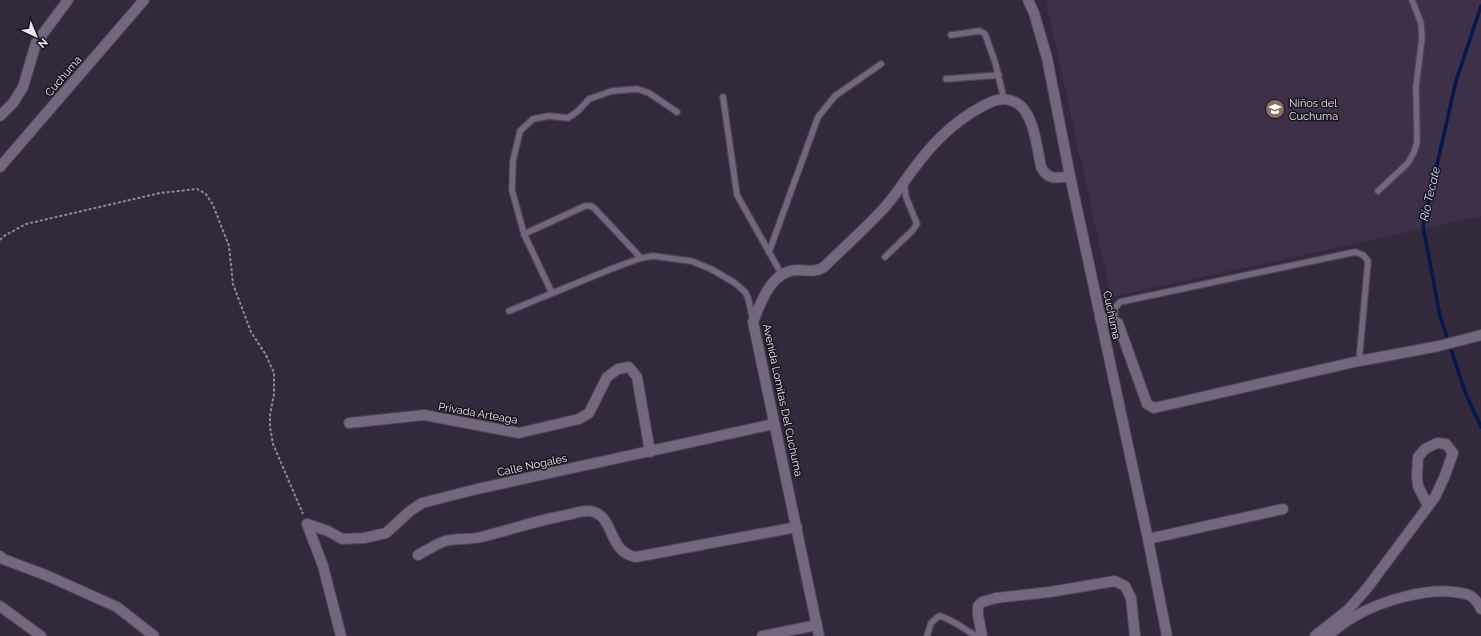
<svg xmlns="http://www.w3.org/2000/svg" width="1481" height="636" viewBox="0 0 1481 636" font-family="Raleway,sans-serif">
<rect width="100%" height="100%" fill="#33293c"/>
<polygon fill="#3e3049" points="1054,0 1481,0 1481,216 1111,297 1046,2"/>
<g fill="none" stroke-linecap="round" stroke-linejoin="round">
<polyline stroke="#06174b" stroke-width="3.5" points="1481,6 1456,81 1423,226 1440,316 1465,392 1481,427"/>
<defs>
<g id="service">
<polyline points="951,35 980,31 985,34 995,62 1004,99"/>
<polyline points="946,79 999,75"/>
<polyline points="723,97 737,195 782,275"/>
<polyline points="1378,191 1408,163 1414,152 1417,142 1416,86 1422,38 1421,23 1412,0"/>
<polyline points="524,234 512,190 513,161 520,131 533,119 549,116 568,118 578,111 589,99 612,91 637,89 649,93 677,112"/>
<polyline points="769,252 818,117 835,96 881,64"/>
<polyline points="885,257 912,231 917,224 906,197 904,183"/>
<polyline points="552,293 524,234 585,206 591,206 595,209 641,258"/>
<polyline points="509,311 611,269 641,258 653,256 691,261 711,269 735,283 745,292 748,298 753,320"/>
<polyline points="1114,320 1115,308 1120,302 1355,252 1363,255 1368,261 1359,361"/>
<path d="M927 636 931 623 939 616C953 619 964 630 977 636"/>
</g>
<g id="minor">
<polyline points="0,116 13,103 23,87 36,43 68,0"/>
<polyline points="1100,318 1111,319 1118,323 1147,404 1154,408 1359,361 1439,346 1481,335"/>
<polyline points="349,423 424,415 519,433 579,419 589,413 607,377 618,369 629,367 637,377 650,452"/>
<polyline points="307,524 328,531 342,539 364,538 386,533 410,511 422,503 477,489 774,424"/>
<polyline points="307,524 323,566 341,636"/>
<polyline points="1148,539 1283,509"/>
<path d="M418 555C426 551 436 544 445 541 457 538 469 540 481 537 510 530 538 520 567 515 576 513 586 509 594 512 614 518 609 553 636 557L797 527"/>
<polyline points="0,556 3,559 48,576 117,607 154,636"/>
<polyline points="0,606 41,636"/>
<polyline points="762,636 817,625"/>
<path d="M819 636 753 322C761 302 771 271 797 270 807 270 815 273 824 267 844 247 866 228 885 207 895 196 903 183 912 171 930 146 953 122 981 107 992 101 1002 96 1015 102 1034 111 1037 148 1041 167 1049 181 1056 178 1070 176"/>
<polyline points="982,636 978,615 978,606 982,602 996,598 1050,592 1115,581 1125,586 1131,598 1135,636"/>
<polyline points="1315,636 1349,609 1368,587 1435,497 1444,478 1453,453 1446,444 1437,443 1425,449 1418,457 1417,476 1418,486 1428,506"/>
<path d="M1327 636C1335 630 1343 623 1352 618 1379 601 1430 586 1461 593 1465 594 1469 594 1472 597 1476 600 1479 605 1481 609"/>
</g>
<g id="tertiary">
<polyline points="1028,0 1034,13 1047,58 1070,176 1148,539 1167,636"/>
<polyline points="0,167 144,0"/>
</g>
</defs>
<use href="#service" stroke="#4d4454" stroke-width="8"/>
<use href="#minor" stroke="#4d4454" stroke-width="12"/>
<use href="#tertiary" stroke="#4d4454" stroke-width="12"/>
<polyline stroke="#918999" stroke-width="2" stroke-dasharray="3 2" stroke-linecap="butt" points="0,240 4,236 26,224 160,193 197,189 206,194 213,205 229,246 233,284 251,332 266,355 274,373 274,394 270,415 270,427 273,444 303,514"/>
<use href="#service" stroke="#72677d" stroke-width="5.5"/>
<use href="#minor" stroke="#72677d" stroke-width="10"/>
<use href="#tertiary" stroke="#72677d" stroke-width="10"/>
</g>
<defs>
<symbol id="school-disc" viewBox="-11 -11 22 22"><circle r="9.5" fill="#8d6e63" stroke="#18141c"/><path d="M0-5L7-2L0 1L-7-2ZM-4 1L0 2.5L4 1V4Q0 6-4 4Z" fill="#fff"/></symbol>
</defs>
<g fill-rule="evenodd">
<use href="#school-disc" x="1264" y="98" width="22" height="22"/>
</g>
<g text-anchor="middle" stroke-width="3" stroke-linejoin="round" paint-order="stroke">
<g font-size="11" fill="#ede6f3" stroke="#18141c">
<text transform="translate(63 76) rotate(-49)" y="4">Cuchuma</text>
<text transform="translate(1112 315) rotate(78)" y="4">Cuchuma</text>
<text transform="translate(783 400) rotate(78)" y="4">Avenida Lomitas Del Cuchuma</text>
<text transform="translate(478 413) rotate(10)" y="4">Privada Arteaga</text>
<text transform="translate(532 465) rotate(-12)" y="4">Calle Nogales</text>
</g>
<g font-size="11" fill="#ede6f3" stroke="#18141c" text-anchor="start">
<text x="1289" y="107">Niños del<tspan x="1289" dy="13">Cuchuma</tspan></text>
</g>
<g font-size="12" font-style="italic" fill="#c9dafd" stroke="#18141c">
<text transform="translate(1430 194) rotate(-77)" y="4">Río Tecate</text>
</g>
</g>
<g transform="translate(36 36) rotate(136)" stroke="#18141c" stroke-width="3" paint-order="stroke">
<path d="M0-3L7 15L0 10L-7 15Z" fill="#ede6f3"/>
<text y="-6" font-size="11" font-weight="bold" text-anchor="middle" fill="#ede6f3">N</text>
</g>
</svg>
